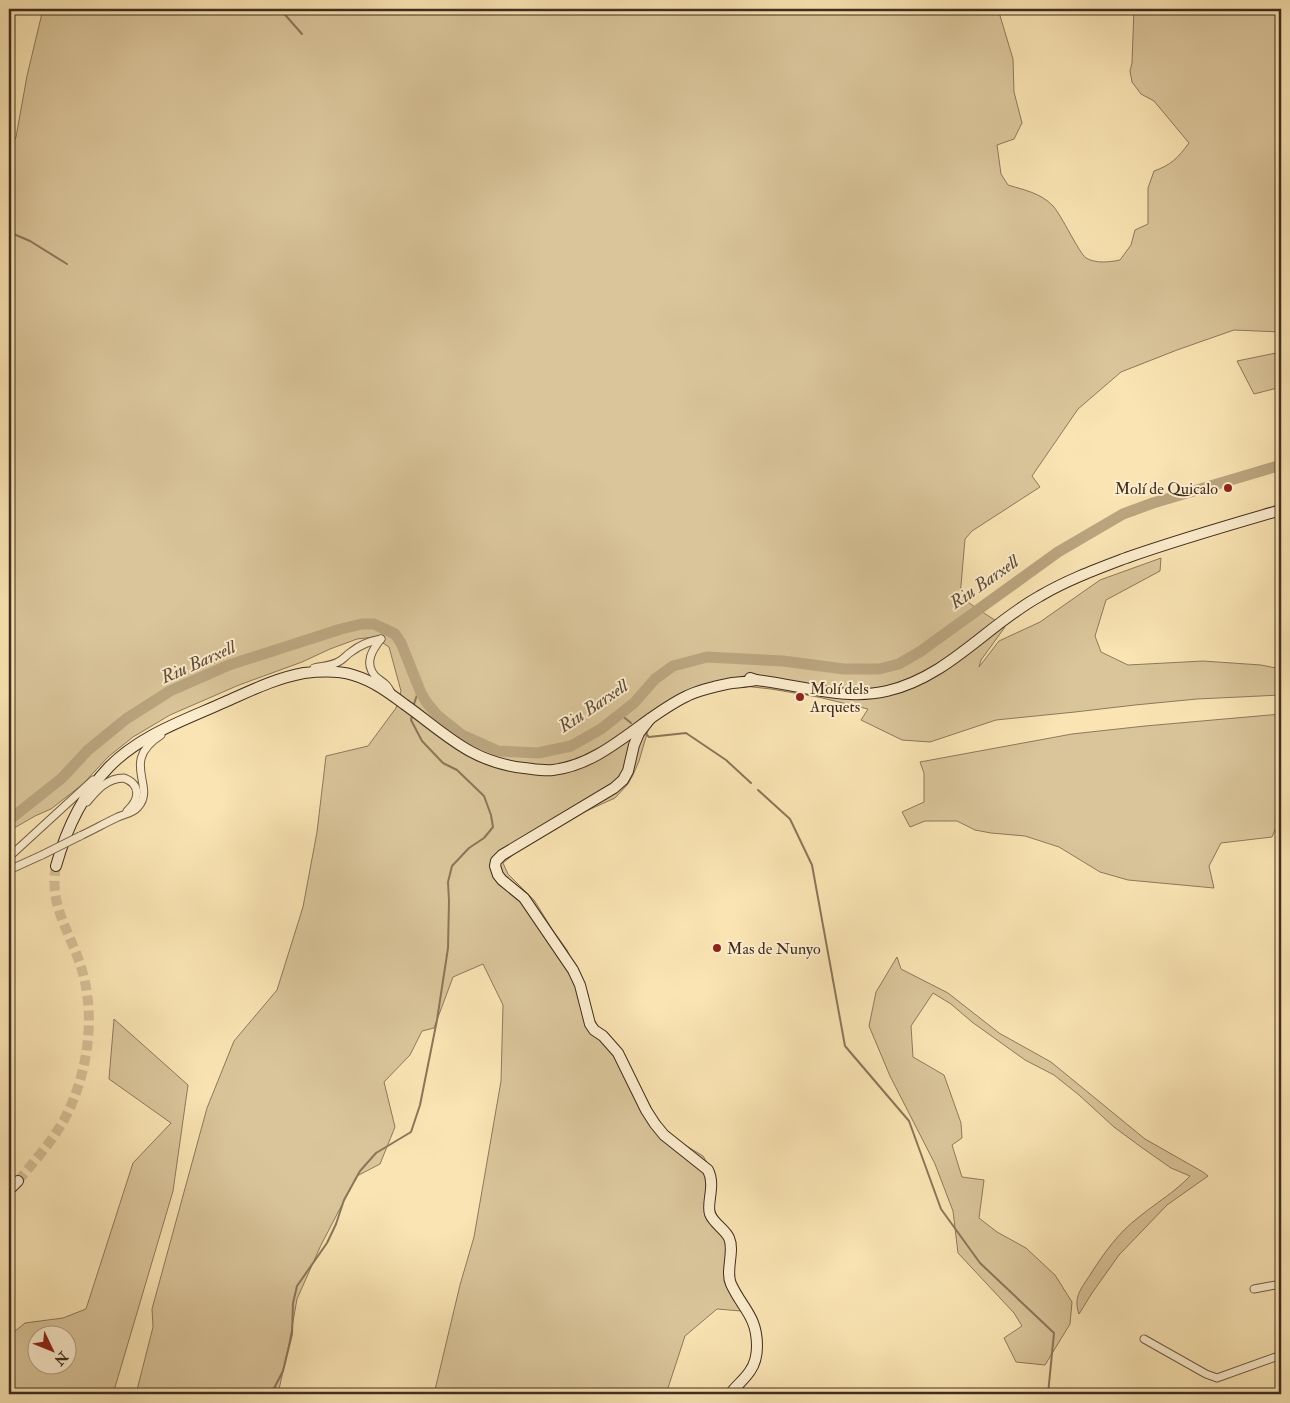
<svg xmlns="http://www.w3.org/2000/svg" width="1290" height="1403" viewBox="0 0 1290 1403" font-family="'IM FELL Double Pica',serif">
<rect width="100%" height="100%" fill="#fae4b3"/>
<filter id="stains"><feTurbulence type="fractalNoise" baseFrequency=".004" numOctaves="4"/><feColorMatrix values="0 0 0 0 .2 0 0 0 0 .09 0 0 0 0 .02 0 0 0 .5 -.17"/></filter>
<radialGradient id="worn" r=".72"><stop offset=".6" stop-color="#630" stop-opacity="0"/><stop offset="1" stop-color="#630" stop-opacity=".3"/></radialGradient>
<g fill="#dac59a" stroke="#8d795c" fill-rule="evenodd">
<path d="M43 9H998L1013 59 1014 92 1022 123 1014 139 997 145 1001 174 1008 185C1024 190 1041 193 1053 206 1062 216 1079 253 1086 258 1096 264 1110 262 1120 260L1131 245 1135 230 1148 224V188L1154 171C1171 165 1178 158 1189 143L1154 101 1141 94 1132 82 1130 71 1132 63 1134 9H1281V332L1234 330 1177 350 1121 372 1078 409 1032 476 1040 487 972 531 965 539 960 597 1005 627 981 660 979 667 999 641 1040 622 1100 580 1161 558 1160 571 1106 600 1095 636 1101 652 1128 665 1203 661 1261 665 1281 669V695L1197 699 1135 705 1075 712 996 720 930 742 902 740 861 720 868 709 818 697 771 689 734 685 698 692 664 712 649 727 639 761 633 775 628 784 615 798 564 821 519 850 503 863 508 874 534 900 552 929 567 950 588 994 590 1013 600 1029 619 1048 655 1115 670 1136 703 1156 712 1171 716 1181 714 1208 721 1227 734 1252 733 1277 753 1312 717 1309 685 1336 666 1394H434L460 1285 474 1237 501 1081 503 1005 483 964 453 977 434 1028 422 1031 410 1055 384 1082 395 1127 380 1164 357 1176 321 1245 297 1299 289 1344 278 1394H136L153 1327 152 1309 207 1108 234 1041 277 990 303 907 317 832 326 756 368 746 396 708 401 691 389 647 374 637 357 639 330 649 302 662 239 685 170 715 133 737 108 757 83 784 51 809 35 816 9 831V152L16 137 27 76Z"/>
<polygon points="1281,352 1281,387 1254,394 1237,361"/>
<polygon points="1281,714 1281,815 1272,837 1221,843 1209,866 1214,888 1128,880 1100,872 1059,847 1025,836 991,833 975,830 957,821 925,821 910,827 902,812 924,802 924,773 920,762 1072,734 1145,726"/>
<path d="M897 957 901 969 948 993 999 1033 1051 1062 1145 1139 1203 1172 1208 1176 1167 1205 1119 1255 1092 1293 1079 1314C1073 1297 1081 1289 1090 1275 1104 1253 1118 1233 1139 1217 1156 1203 1175 1192 1190 1176L1171 1168 1141 1147 1114 1127 1079 1095 1054 1075 1025 1060 972 1022 951 1004 933 993 911 1026 913 1057 944 1075 961 1123 962 1138 952 1145 962 1177 984 1180 979 1218 997 1232 1026 1248 1055 1275 1072 1302 1070 1324 1045 1365 1016 1362 1004 1338 1022 1326 1014 1313 958 1253 953 1211 935 1164 890 1076 869 1026 876 992Z"/>
<path d="M114 1019 188 1085 173 1191 113 1394H9V1336L25 1323 63 1318 86 1309 133 1163 171 1123 109 1079ZM38 1336H68V1366H38Z"/>
</g>
<g fill="none" stroke-linecap="round" stroke-linejoin="round">
<g stroke="#8a7659" stroke-width="2">
<polyline points="280,9 302,34"/>
<polyline points="9,232 30,241 67,264"/>
<polyline points="414,704 419,689"/>
<polyline points="620,714 631,723"/>
<polyline points="645,733 649,737 686,733 726,760 751,783"/>
<polyline points="758,790 790,819 812,865 845,1046 909,1121 941,1209 980,1263 1054,1333 1048,1394"/>
<polyline points="271,1394 283,1371 292,1334 293,1303 297,1286 327,1243 336,1224 344,1200 360,1171 376,1153 411,1132 420,1105 437,1020 448,948 449,901 448,882 452,866 469,848 484,838 493,827 491,815 484,796 457,770 443,763 422,741 411,720 412,716"/>
</g>
<polyline stroke="#bba680" stroke-width="11" points="9,819 13,817 62,778 88,750 126,719 170,691 229,665 341,629 362,624 374,624 395,634 401,643 421,693 427,703 437,715 462,735 498,751 538,753 571,746 601,729 634,703 655,679 673,666 707,657 783,661 844,669 879,669 899,664 921,651 1058,552 1123,514 1153,503 1281,465"/>
<path stroke="#d5bf95" stroke-width="10" stroke-dasharray="10 5" stroke-linecap="butt" d="M18 1181C36 1159 57 1136 69 1110 90 1064 96 1008 79 961 67 927 49 903 56 866"/>
<defs>
<g id="street">
<path d="M381 639C372 650 364 663 375 676 378 679 382 681 385 684 388 686 390 691 392 694"/>
<path d="M314 668C322 666 331 666 338 662 343 660 346 655 351 652 360 645 370 641 381 639"/>
<path d="M87 802C97 790 107 778 124 778 142 785 139 800 127 811"/>
<path d="M80 836C93 830 105 823 118 817 125 814 133 813 138 807 157 786 119 762 161 735"/>
<polyline points="9,857 93,780"/>
<polyline points="9,870 42,855"/>
<polyline points="1254,1289 1281,1284"/>
<polyline points="1144,1339 1206,1374 1217,1378 1281,1355"/>
</g>
<g id="secondary">
<path d="M750 678 756 680C800 685 844 701 887 691 948 677 987 625 1040 596 1067 580 1097 569 1126 558 1177 540 1229 525 1281 510"/>
<path d="M650 719 639 733 634 745 628 771 623 780 614 788 502 855 496 861 495 866 498 875 502 880 524 898 573 970 580 985 590 1024 594 1030 603 1036 618 1053 646 1110 655 1124 664 1135 708 1170C716 1186 706 1203 710 1214 714 1224 725 1229 729 1238 735 1251 725 1271 731 1284 742 1308 757 1316 757 1346 757 1355 755 1364 750 1371 744 1380 736 1386 730 1394"/>
<path d="M56 866C66 830 82 795 109 767 140 735 185 720 225 702 250 691 276 678 304 673 320 671 337 670 353 675 373 681 388 692 404 704 445 733 470 762 524 768 533 769 544 771 553 770 605 764 642 717 687 696 701 689 717 686 732 683 740 682 748 682 756 680"/>
<polyline points="9,1190 18,1181"/>
</g>
</defs>
<use href="#street" stroke="#6e5b43" stroke-width="9"/>
<use href="#secondary" stroke="#402d1e" stroke-width="12"/>
<use href="#street" stroke="#fcedce" stroke-width="7"/>
<use href="#secondary" stroke="#fcedce" stroke-width="10"/>
<defs>
<polyline id="street-bridge" points="42,855 80,836"/>
</defs>
<use href="#street-bridge" stroke="#6e5b43" stroke-width="9" stroke-linecap="butt"/>
<use href="#street-bridge" stroke="#fcedce" stroke-width="7"/>
</g>
<g fill="#8f2418" stroke="#fcedce" stroke-width="2">
<circle cx="1228" cy="488" r="5"/>
<circle cx="800" cy="697" r="5"/>
<circle cx="717" cy="948" r="5"/>
</g>
<g text-anchor="middle" stroke-width="4" stroke-linejoin="round" paint-order="stroke">
<g font-size="16" fill="#402d1e" stroke="#fcedce" text-anchor="start">
<text x="1218" y="494" text-anchor="end">Molí de Quicalo</text>
<text x="810" y="694">Molí dels<tspan x="810" dy="18">Arquets</tspan></text>
<text x="727" y="954">Mas de Nunyo</text>
</g>
<g font-size="18" font-style="italic" fill="#5f4b36" stroke="#fcedce">
<text transform="translate(984 582) rotate(-35)" y="6">Riu Barxell</text>
<text transform="translate(198 662) rotate(-24)" y="6">Riu Barxell</text>
<text transform="translate(593 706) rotate(-34)" y="6">Riu Barxell</text>
</g>
</g>
<rect width="1290" height="1403" fill="none" stroke="#fae4b3" stroke-width="30"/>
<rect x="10" y="10" width="1270" height="1383" fill="none" stroke="#402d1e" stroke-width="2.5"/>
<rect x="15" y="15" width="1260" height="1373" fill="none" stroke="#402d1e"/>
<g transform="translate(52 1350) rotate(133)"><circle r="24" fill="#fcedce" stroke="#b1a088"/>
<path d="M0-4L9 19L0 12L-9 19Z" fill="#8f2418"/>
<text y="-8" font-size="14" font-weight="bold" text-anchor="middle" fill="#402d1e">N</text>
</g>
<rect width="100%" height="100%" filter="url(#stains)"/>
<rect width="100%" height="100%" fill="url(#worn)"/>
</svg>
